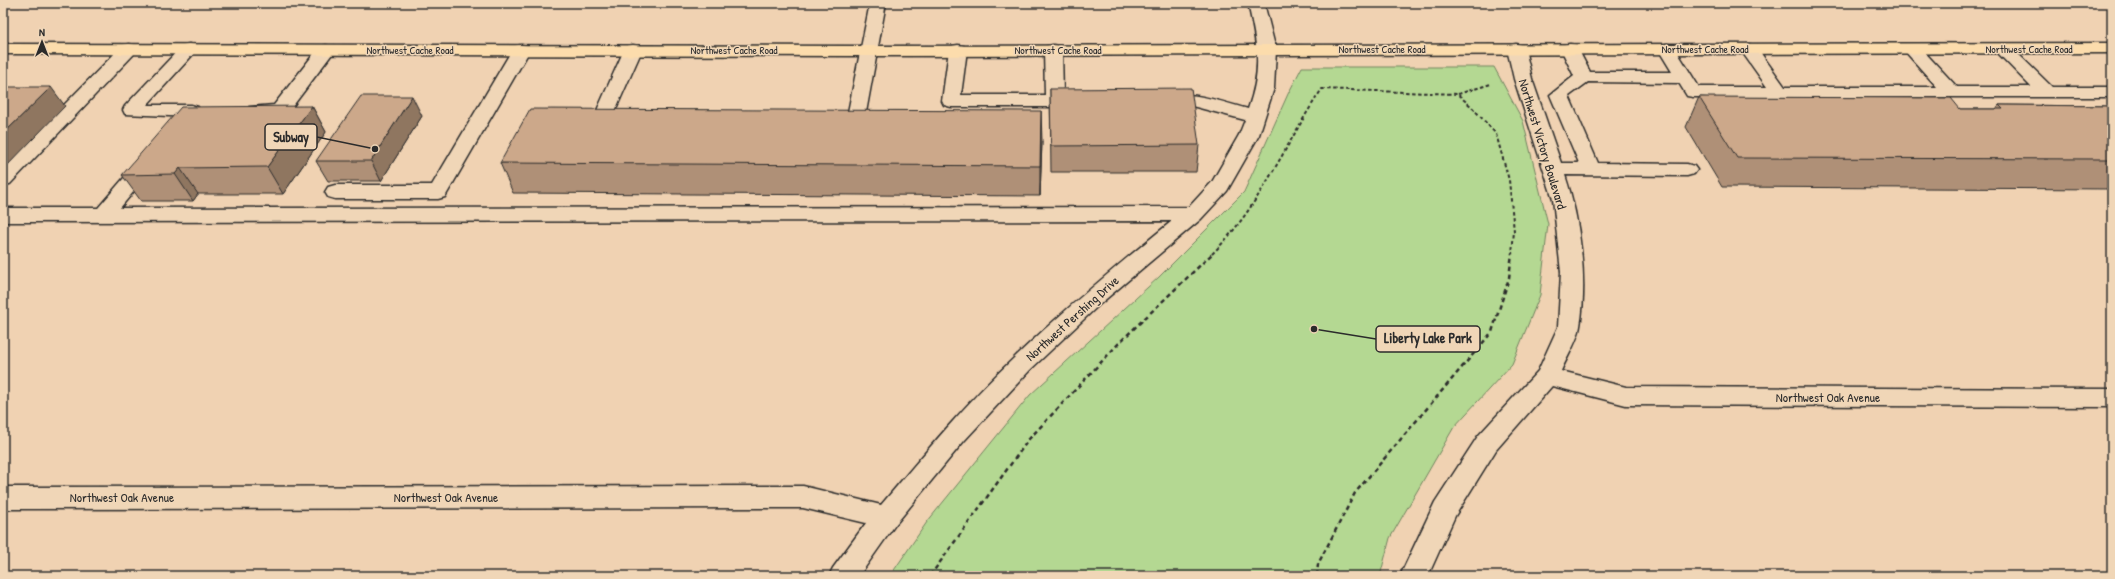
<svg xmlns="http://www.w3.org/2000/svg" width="2115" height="579" viewBox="0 0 2115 579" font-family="'Patrick Hand',sans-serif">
<rect width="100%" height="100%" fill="#f0d2b2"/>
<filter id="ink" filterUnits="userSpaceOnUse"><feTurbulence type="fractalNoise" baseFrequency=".025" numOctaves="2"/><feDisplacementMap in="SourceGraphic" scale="8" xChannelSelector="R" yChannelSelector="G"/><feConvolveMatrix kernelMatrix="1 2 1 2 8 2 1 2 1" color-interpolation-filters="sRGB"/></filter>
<g filter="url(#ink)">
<polygon fill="#b4d892" stroke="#70825e" points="1302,67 1494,67 1523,121 1548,224 1540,295 1512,364 1454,427 1390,538 1380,576 890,576 927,522 1030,395 1159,277 1244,192 1288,94"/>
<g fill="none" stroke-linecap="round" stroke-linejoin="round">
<defs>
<g id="minor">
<polygon points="870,3 886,3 865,118 863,122 856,124 828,122 826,118 828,114 848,112"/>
<path d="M1248 3H1264L1276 50 1274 88 1259 135 1227 191 1201 219 1100 304 1030 370 964 441 895 525 859 576H829L833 568 866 523 803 508 3 509V487L803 486 881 505C924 454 966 403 1015 357 1065 309 1118 265 1172 221L3 222V208H98L142 157 149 155 156 157 159 161 120 208 1189 207 1212 182 1239 135 1245 120 1192 106 1163 107 1156 105 1154 101 1156 97C1188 89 1218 101 1248 109 1263 67 1257 45 1248 3Z"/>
<polygon points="129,44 135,45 138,49 135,53 10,184 3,185 3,167 123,45"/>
<polygon points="189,44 195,45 198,49 147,105 191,105 198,107 200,111 198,115 191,117 125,114 123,110 125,106 183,45"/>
<path d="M1516 44 1522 45 1525 49 1532 79 1561 163H1579L1550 95 1574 76 1561 49 1564 45 1570 44 1576 45 1590 72H1672L1658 49 1661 45 1667 44 1673 45 1699 87H1767L1740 49 1743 45 1749 44 1755 45 1785 87H1937L1903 49 1906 45 1912 44 1918 45 1957 87H2031L1994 49 1997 45 2003 44 2009 45 2052 87H2112V97H1693L1687 96 1679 83 1588 82 1569 96 1598 163 1687 164 1694 166 1697 170 1694 174 1687 176 1565 175C1580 219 1588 280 1580 326 1578 340 1567 357 1561 371L1626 387 2112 389V407L1626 405 1552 386 1496 450 1455 516 1428 576H1400L1435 502 1478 436 1538 371 1558 327 1561 272 1553 199 1514 79 1507 49 1510 45Z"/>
<polygon points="326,45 332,46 335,50 286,115 279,117 249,115 247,111 249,107 274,105 320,46"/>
<polygon points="521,45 527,46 530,50 445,197 438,199 335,199 328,197 325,192 328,187 335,185 432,185 512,50 515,46"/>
<polygon points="633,45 639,46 642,50 615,111 631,113 633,117 631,121 624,123 596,121 594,117 624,50 627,46"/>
<polygon points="958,45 964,46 967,50 961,95 1045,95 1044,50 1047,46 1053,45 1059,46 1062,50 1063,95 1087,97 1089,101 1087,105 1080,107 951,107 944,105 942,101 949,50 952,46"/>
</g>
<polygon id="major" points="2112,43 2112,53 868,56 3,54 3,44 868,46"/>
</defs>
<use href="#minor" stroke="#2b2b2b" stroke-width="3"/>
<use href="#major" stroke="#2b2b2b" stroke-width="3"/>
<g stroke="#2b2b2b" stroke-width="2" stroke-dasharray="3.5 2.5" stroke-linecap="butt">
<polyline points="1458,94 1491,84"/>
<path d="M1212 254C1260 207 1285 144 1322 89L1457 94 1471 106 1496 134 1509 180 1514 231 1512 254"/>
</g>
<g stroke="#2b2b2b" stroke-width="2.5" stroke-dasharray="4.5 3.5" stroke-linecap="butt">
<polyline points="930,576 1029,439 1121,341 1213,253"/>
<polyline points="1317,576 1318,564 1355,493 1492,332 1509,278 1512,253"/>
</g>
<use href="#minor" fill="#f0d6b7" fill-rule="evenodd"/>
<use href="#major" fill="#fcdcac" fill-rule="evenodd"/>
</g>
<g fill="#af9077" stroke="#2b2b2b">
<polygon points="1050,89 1199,145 1196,172 1051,172"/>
<polygon points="1699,97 1960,109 1996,109 1999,105 2112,106 2112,189 1722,187 1686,127"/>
<polygon points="312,106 326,132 283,194 198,194 193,201 141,201 122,175"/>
<polygon points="422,116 381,181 328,181 316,161"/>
<polygon points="1042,141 1040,196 513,193 500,163"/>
</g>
<g fill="#8f7661" stroke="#2b2b2b">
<polygon points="51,87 65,106 3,170 3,134"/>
<polygon points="412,96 422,116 381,181 371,161"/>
<polygon points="312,106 326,132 283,194 267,167"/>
<polygon points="1041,111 1042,141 1040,196 1040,166"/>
<polygon points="180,168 198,194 193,201 175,174"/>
</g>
<g fill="#cca88a" stroke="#2b2b2b">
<polygon points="3,87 51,87 3,134"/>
<polygon points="1191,88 1199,145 1051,146 1050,89"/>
<polygon points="361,96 412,96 371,161 316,161"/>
<polygon points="1699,97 1951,98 1960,109 2003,109 1999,105 2112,106 2112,159 1737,158"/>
<polygon points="312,106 267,167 180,168 175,174 122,175 181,107"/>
<polygon points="530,109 1041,111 1040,166 500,163"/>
</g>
</g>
<g text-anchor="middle" stroke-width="3" stroke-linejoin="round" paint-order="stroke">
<g font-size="11" fill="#2b2b2b" stroke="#f0d6b7">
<text x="1382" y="53">Northwest Cache Road</text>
<text x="1705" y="53">Northwest Cache Road</text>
<text x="2029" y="53">Northwest Cache Road</text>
<text x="410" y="54">Northwest Cache Road</text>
<text x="734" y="54">Northwest Cache Road</text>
<text x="1058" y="54">Northwest Cache Road</text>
</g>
<g font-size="13" fill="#2b2b2b" stroke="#f0d6b7">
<text transform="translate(1543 144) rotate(73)" y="5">Northwest Victory Boulevard</text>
<text transform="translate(1072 318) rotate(-42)" y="5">Northwest Pershing Drive</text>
<text x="1828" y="402">Northwest Oak Avenue</text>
<text x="122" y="502">Northwest Oak Avenue</text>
<text x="446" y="502">Northwest Oak Avenue</text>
</g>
</g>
<path fill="none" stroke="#2b2b2b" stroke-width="1.5" d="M375 149L317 137M1314 329L1376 339"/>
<g fill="#2b2b2b" stroke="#f0d6b7" stroke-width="1.5">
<circle cx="375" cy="149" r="4"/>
<circle cx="1314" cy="329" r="4"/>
</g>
<g fill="#f0d6b7" stroke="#2b2b2b" stroke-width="1.5">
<rect x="265" y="124" width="52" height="26" rx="4"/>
<rect x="1376" y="326" width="104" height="26" rx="4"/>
</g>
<g font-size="14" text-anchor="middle" font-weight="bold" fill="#2b2b2b">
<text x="291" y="142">Subway</text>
<text x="1428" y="343">Liberty Lake Park</text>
</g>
<rect width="2115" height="579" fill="none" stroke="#f0d6b7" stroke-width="16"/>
<rect x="8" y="8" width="2099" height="563" fill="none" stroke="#2b2b2b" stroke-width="1.5" filter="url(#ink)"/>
<g transform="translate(42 42)" stroke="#f0d6b7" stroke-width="3" paint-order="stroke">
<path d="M0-3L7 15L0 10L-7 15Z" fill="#2b2b2b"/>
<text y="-6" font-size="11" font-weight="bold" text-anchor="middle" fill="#2b2b2b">N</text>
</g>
</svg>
